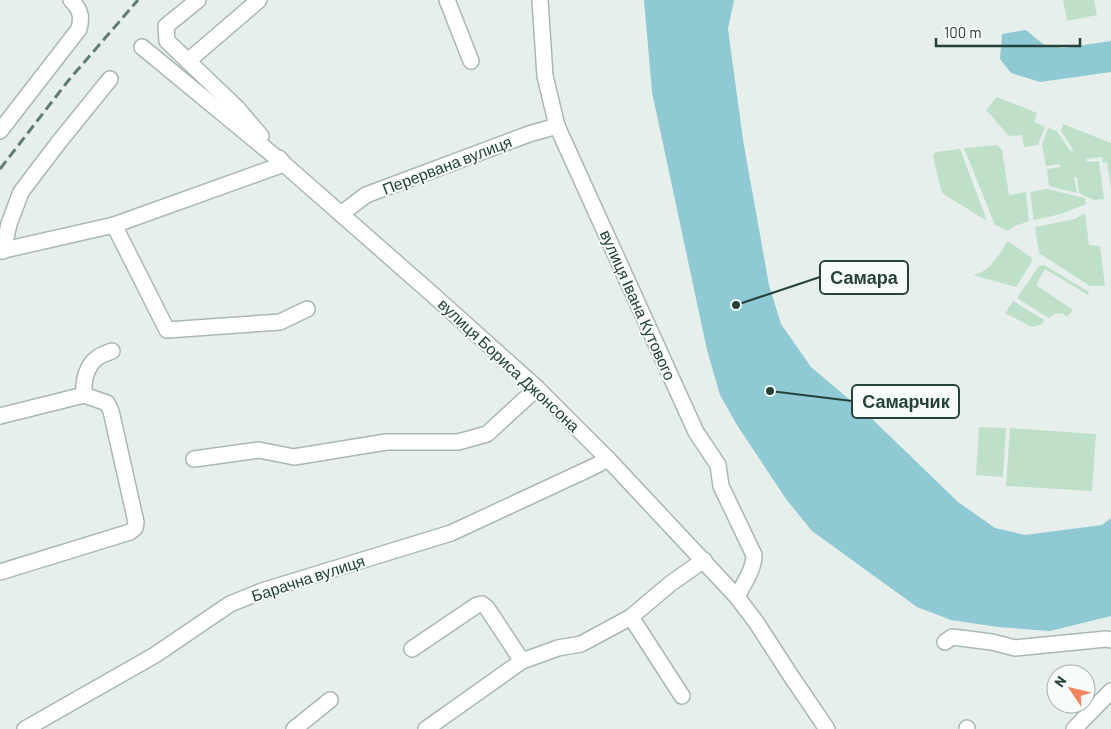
<svg xmlns="http://www.w3.org/2000/svg" width="1111" height="729" viewBox="0 0 1111 729" font-family="Barlow,sans-serif">
<rect width="100%" height="100%" fill="#e6efeb"/>
<g fill="#bfe0c8">
<polygon points="1063,0 1094,0 1097,15 1067,21"/>
<polygon points="997,97 1037,113 1034,122 1045,127 1038,145 1024,147 1022,135 1009,136 986,110"/>
<polygon points="1063,124 1111,143 1111,188 1107,162 1103,163 1102,157 1086,159 1087,162 1099,161 1104,199 1094,200 1079,193 1077,177 1074,177 1077,193 1049,186 1047,169 1060,167 1060,164 1046,166 1042,145 1048,128 1057,131 1070,151 1074,151 1061,131"/>
<polygon points="997,145 1002,150 1009,195 1026,192 1029,221 1015,226 1008,231 995,225 964,148"/>
<polygon points="960,149 987,221 942,193 933,157 936,152"/>
<polygon points="1047,189 1085,198 1086,204 1061,214 1034,220 1030,192"/>
<polygon points="1085,213 1089,245 1100,246 1105,286 1090,286 1039,253 1035,227 1075,219"/>
<path d="M1008 241 1032 258 1031 263 1016 287 973 275C990 272 999 254 1008 241Z"/>
<path d="M1044 265 1089 292 1088 295 1045 269 1036 285 1073 310 1067 317C1061 311 1055 313 1049 318L1017 298 1039 266Z"/>
<polygon points="1013,301 1044,320 1042,324 1032,327 1005,313"/>
<polygon points="979,427 1006,428 1003,477 976,475"/>
<polygon points="1010,428 1096,434 1092,491 1006,486"/>
</g>
<g fill="#8ec9d4">
<polygon points="644,0 734,0 728,29 743,140 769,285 781,324 811,367 870,417 958,502 995,528 1025,535 1102,525 1111,518 1111,616 1050,631 998,627 951,620 917,607 812,531 786,499 737,425 720,395 707,350 652,92"/>
<polygon points="1026,30 1044,45 1063,48 1111,41 1111,72 1040,82 1011,73 1000,59 1002,34"/>
</g>
<g fill="none" stroke-linecap="round" stroke-linejoin="round">
<defs>
<g id="minor">
<polyline points="198,0 166,26 167,41 237,108 261,136"/>
<polyline points="447,0 471,61"/>
<path d="M540 0 545 76 557 126 696 432 718 465 721 486 754 555C754 570 743 584 737 597"/>
<polyline points="142,47 284,164 432,294 537,388 608,459 737,597 756,622 789,673 827,729"/>
<polyline points="188,61 259,0"/>
<path d="M0 131 79 29C82 17 81 10 71 0"/>
<polyline points="341,214 366,195 529,134 557,126"/>
<polyline points="114,225 167,330 280,322 307,309"/>
<polyline points="0,251 114,225 284,164 279,158"/>
<polyline points="3,251 9,224 21,192 59,142 110,79"/>
<path d="M84 395C83 382 86 366 97 358 100 355 107 353 112 351"/>
<polyline points="0,416 84,395 107,403 111,411 136,522 135,528 130,532 0,572"/>
<polyline points="194,459 259,450 294,457 386,442 458,442 487,434 537,388"/>
<polyline points="631,617 682,696"/>
<polyline points="945,642 952,637 992,642 1015,648 1106,639 1111,640"/>
<polyline points="412,649 477,605 482,604 487,608 522,661"/>
<polyline points="967,728 967,729"/>
<polyline points="25,729 155,655 230,604 262,591 451,533 593,467 608,459"/>
<polyline points="294,729 330,700"/>
<polyline points="426,729 522,661 558,648 581,644 631,617 670,584 704,560"/>
<polyline points="1074,729 1111,691"/>
</g>
</defs>
<use href="#minor" stroke="#a8b8b2" stroke-width="18"/>
<use href="#minor" stroke="#fff" stroke-width="15"/>
<polyline stroke="#5f7d75" stroke-width="3" stroke-dasharray="10 5" stroke-linecap="butt" points="0,169 68,81 138,0"/>
</g>
<g text-anchor="middle" stroke-width="4" stroke-linejoin="round" paint-order="stroke">
<g font-size="16" fill="#24423a" stroke="#f7fbf9">
<text transform="translate(447 165) rotate(-21)" y="6">Перервана вулиця</text>
<text transform="translate(638 305) rotate(66)" y="6">вулиця Івана Кутового</text>
<text transform="translate(509 365) rotate(43)" y="6">вулиця Бориса Джонсона</text>
<text transform="translate(308 578) rotate(-18)" y="6">Барачна вулиця</text>
</g>
</g>
<path fill="none" stroke="#24423a" stroke-width="2" d="M736 305L820 277M770 391L852 401"/>
<g fill="#24423a" stroke="#f7fbf9" stroke-width="2">
<circle cx="736" cy="305" r="5"/>
<circle cx="770" cy="391" r="5"/>
</g>
<g fill="#f7fbf9" stroke="#24423a" stroke-width="2">
<rect x="820" y="261" width="88" height="33" rx="5"/>
<rect x="852" y="385" width="107" height="33" rx="5"/>
</g>
<g font-size="18" text-anchor="middle" font-weight="bold" fill="#24423a">
<text x="864" y="284">Самара</text>
<text x="906" y="408">Самарчик</text>
</g>
<g transform="translate(1071 689) rotate(305)"><circle r="24" fill="#f7fbf9" stroke="#a3b1ad"/>
<path d="M0-4L9 19L0 12L-9 19Z" fill="#f4845f"/>
<text y="-8" font-size="14" font-weight="bold" text-anchor="middle" fill="#24423a">N</text>
</g>
<path d="M936 38v8h144v-8" fill="none" stroke="#24423a" stroke-width="2.5"/>
<text x="944" y="38" font-size="15" fill="#24423a" stroke="#f7fbf9" stroke-width="4" paint-order="stroke">100 m</text>
</svg>
